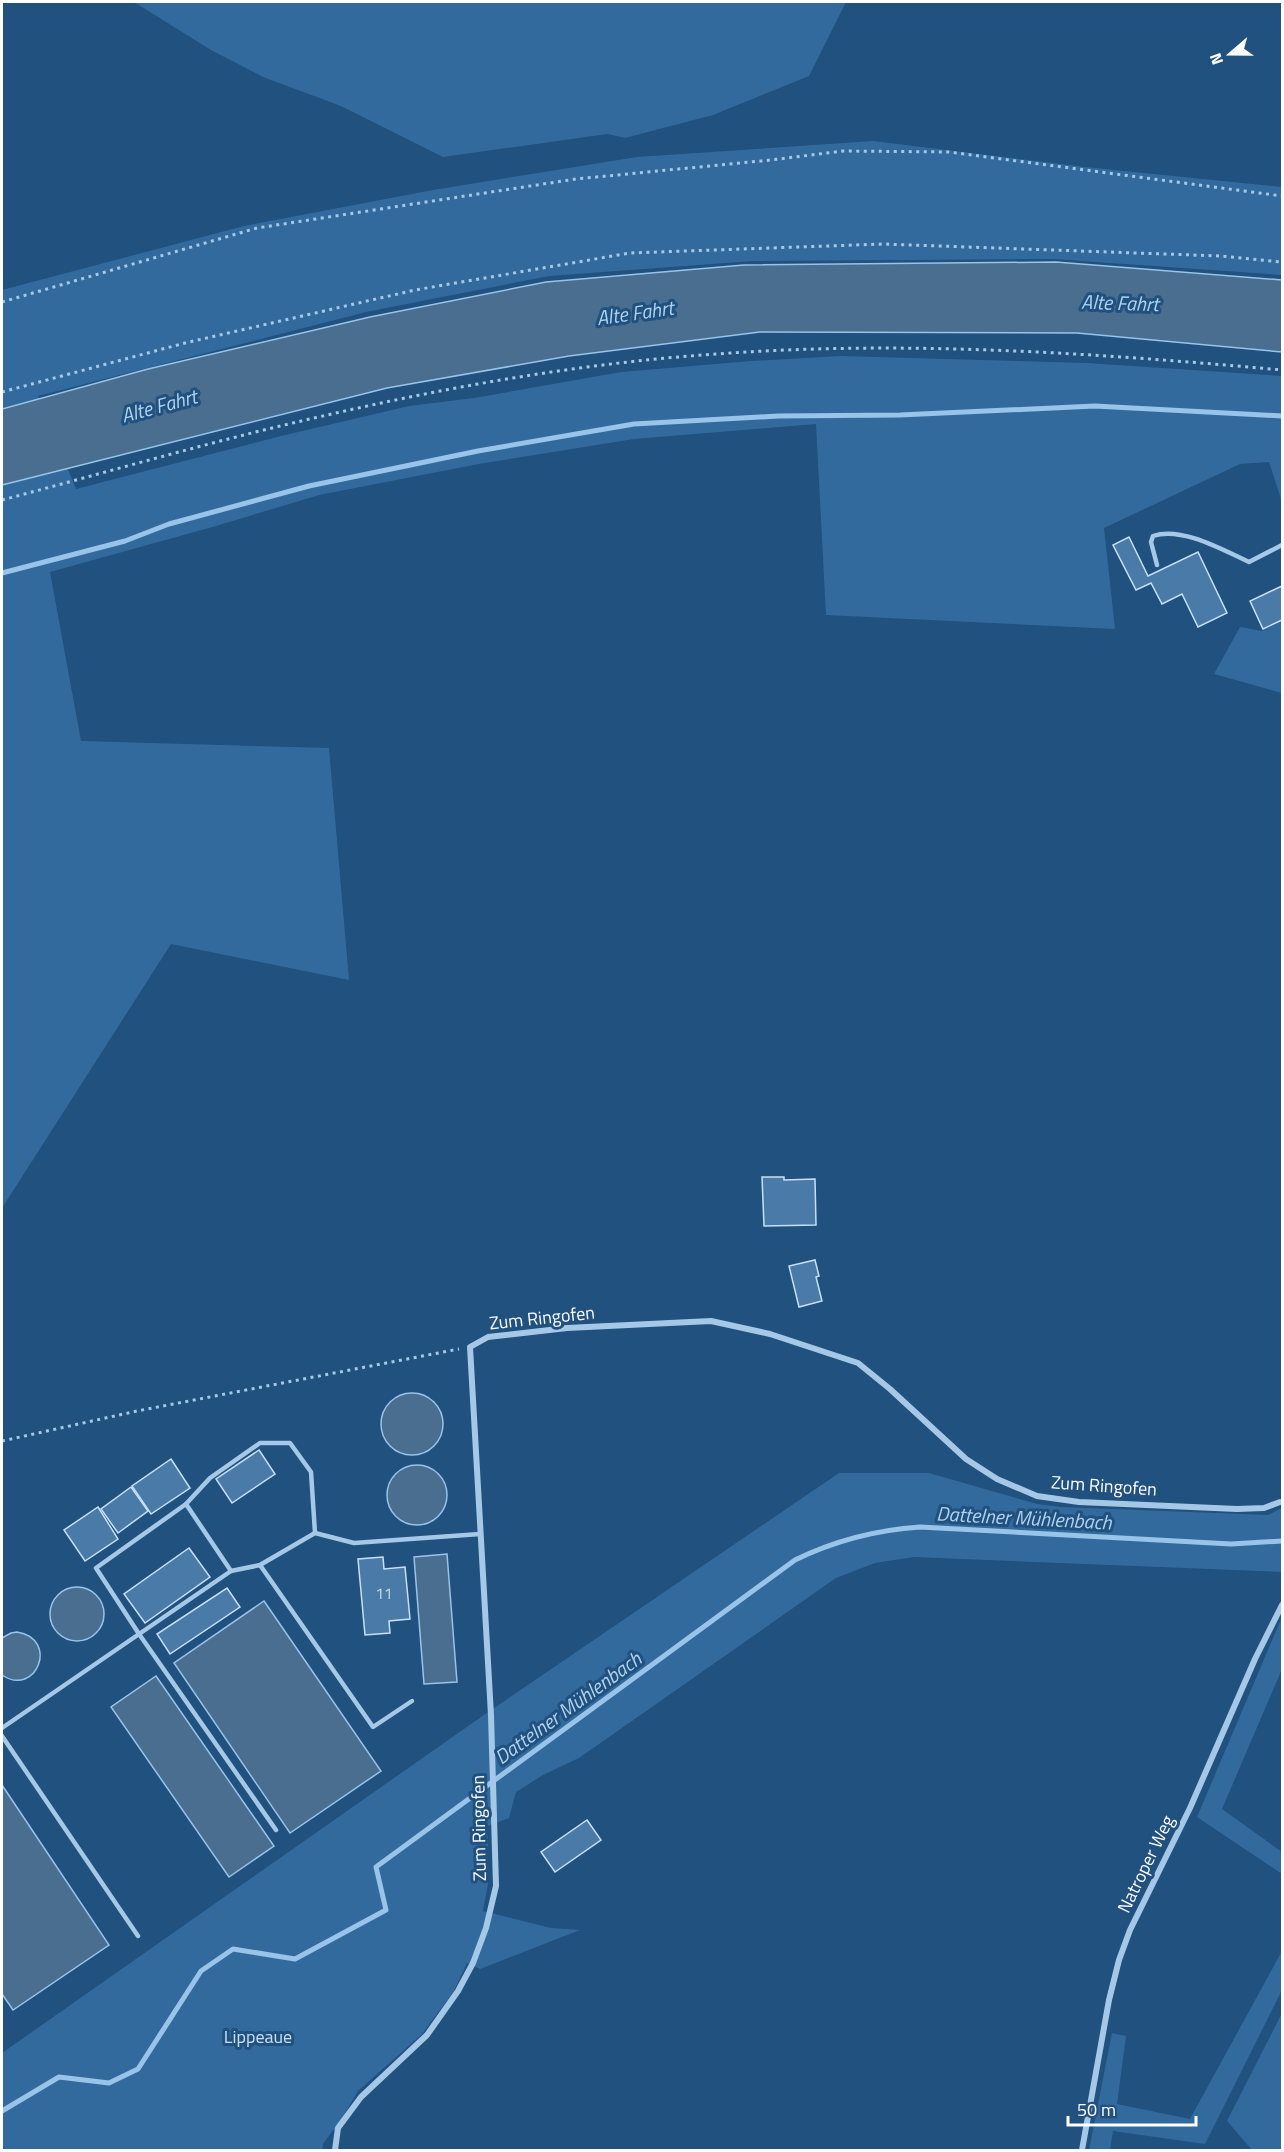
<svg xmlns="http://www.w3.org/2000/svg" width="1284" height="2152" viewBox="0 0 1284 2152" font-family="'Titillium Web',sans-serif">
<rect width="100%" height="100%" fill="#20517f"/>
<g fill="#336a9d">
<polygon points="134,2 846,2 809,76 713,115 625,138 608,134 600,135 443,157 341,106 263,77 211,50"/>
<polygon points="873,141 1085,167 1282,187 1282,275 1053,259 753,261 549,276 366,312 38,396 76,489 281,436 409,406 474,398 621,372 751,361 840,356 1087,363 1282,376 1282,502 1269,462 1240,464 1104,528 1115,629 826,615 816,424 634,439 479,464 319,495 216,526 50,572 81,741 329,748 349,980 171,944 2,1208 2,290 244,226 433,190 637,157"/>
<polygon points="1282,621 1282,693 1214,674 1240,627 1262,631"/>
<polygon points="839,1473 929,1473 1037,1504 1061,1507 1268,1515 1282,1508 1282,1572 914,1557 875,1563 836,1578 579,1758 543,1775 516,1792 509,1818 488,1826 488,1884 483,1911 551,1928 580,1930 480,1969 467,1963 454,1991 422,2034 358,2091 335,2130 333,2130 323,2144 322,2150 2,2150 2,2053 481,1717"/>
<polygon points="1282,1617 1282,1669 1222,1809 1282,1852 1282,1874 1197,1817"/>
<polygon points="1282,1951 1282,1990 1205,2144 1113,2131 1110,2150 1089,2150 1112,2033 1126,2036 1117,2104 1190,2119"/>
<polygon points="1282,2013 1282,2150 1252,2150 1227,2121"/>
</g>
<g fill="#4a6e8f" stroke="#98c4e9" stroke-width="1.5">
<polygon points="1056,262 1282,280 1282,352 1077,333 760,332 569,356 387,388 2,485 2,409 148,369 370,317 546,282 744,265"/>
<circle cx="412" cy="1424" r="31"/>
<circle cx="417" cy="1495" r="30"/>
<polygon points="447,1554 457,1682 424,1684 414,1557"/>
<circle cx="77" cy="1614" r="27"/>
<polygon points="264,1601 381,1771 290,1833 174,1663"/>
<path d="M17 1632C60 1639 36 1698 2 1675V1638L11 1633Z"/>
<polygon points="156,1676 274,1846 229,1877 111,1707"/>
<polygon points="2,1785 109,1945 13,2010 2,1994"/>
</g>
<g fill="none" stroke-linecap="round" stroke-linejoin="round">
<g stroke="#98c4e9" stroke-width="5">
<polyline points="2,573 125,541 169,524 309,486 478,451 634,424 778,416 900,415 1095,406 1282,416"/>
<path d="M2 2111 59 2077 109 2083 138 2069 201 1971 233 1949 295 1959 386 1910 376 1867 795 1560C836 1540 875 1530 920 1527L1231 1544 1282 1541"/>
</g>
</g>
<g fill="#497aa8" stroke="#c8e0f6" stroke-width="1.5">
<polygon points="1129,537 1148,576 1198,552 1227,613 1198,627 1182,594 1162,604 1151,583 1136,590 1113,545"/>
<polygon points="1282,586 1282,620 1263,629 1250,601"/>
<polygon points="762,1177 784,1177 784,1180 815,1179 816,1225 764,1226"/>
<polygon points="815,1260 819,1276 816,1277 822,1301 799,1307 789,1266"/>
<polygon points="259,1450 275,1474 232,1503 216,1479"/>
<polygon points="171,1459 190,1488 151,1514 132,1486"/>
<polygon points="131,1487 148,1511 118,1533 101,1509"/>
<polygon points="98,1507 118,1539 85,1561 64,1530"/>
<polygon points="189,1548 210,1577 145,1623 124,1594"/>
<polygon points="383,1557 384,1569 405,1567 410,1619 389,1621 390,1633 365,1635 358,1559"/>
<polygon points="227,1588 240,1607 170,1654 157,1634"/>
<polygon points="587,1820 601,1840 555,1872 541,1852"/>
</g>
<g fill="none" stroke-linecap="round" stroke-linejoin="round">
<g stroke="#a5c8e7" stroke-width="3" stroke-dasharray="3 4.5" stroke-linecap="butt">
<polyline points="2,302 257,228 576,179 771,160 843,151 949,152 1282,196"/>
<polyline points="2,392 185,343 415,290 630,253 883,244 1221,256 1282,262"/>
<path d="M2 500C108 472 216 440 323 416 452 386 584 363 716 354 905 340 1094 353 1282 370"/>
<polyline points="2,1441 137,1411 459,1349"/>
</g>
<g stroke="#a5c8e7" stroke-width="4.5">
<path d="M1157 565 1151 542 1153 536C1181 526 1223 550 1249 562L1282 545"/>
<polyline points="186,1504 210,1478 260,1443 290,1443 311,1472 315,1533"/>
<polyline points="260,1565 373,1727 412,1701"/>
<polyline points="231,1571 186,1504 96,1568 139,1634 276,1830"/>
<polyline points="2,1728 231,1571 260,1565 315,1533 354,1543 480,1534"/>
<polyline points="2,1736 138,1936"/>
</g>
<g stroke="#a5c8e7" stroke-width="6">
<polyline points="335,2150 338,2128 361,2097 427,2035 458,1991 473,1963 486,1928 496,1886 491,1715 470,1347 488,1337 567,1328 711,1321 770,1334 858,1363 890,1389 966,1459 997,1479 1037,1496 1079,1502 1237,1509 1264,1508 1280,1502"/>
<polyline points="1082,2150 1109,2000 1119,1960 1130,1930 1190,1808 1255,1659 1282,1605"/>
</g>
</g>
<g text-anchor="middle" stroke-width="6" stroke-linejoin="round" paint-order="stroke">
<g font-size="15" fill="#d2dee9">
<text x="384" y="1599">11</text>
</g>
<g font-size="18" fill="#fff" stroke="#20517f">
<text transform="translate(542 1318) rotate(-6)" y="6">Zum Ringofen</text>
<text transform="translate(1104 1486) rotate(4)" y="6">Zum Ringofen</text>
<text transform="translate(479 1828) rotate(-91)" y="6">Zum Ringofen</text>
<text transform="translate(1146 1864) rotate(-64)" y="6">Natroper Weg</text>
</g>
<g font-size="18" fill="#c8e0f6" stroke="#20517f">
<text x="258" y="2043">Lippeaue</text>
</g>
<g font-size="20" font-style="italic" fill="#b0d2ef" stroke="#20517f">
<text transform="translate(1120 303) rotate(2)" y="7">Alte Fahrt</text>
<text transform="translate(635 313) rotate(-8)" y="7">Alte Fahrt</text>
<text transform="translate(159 406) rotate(-15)" y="7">Alte Fahrt</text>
<text transform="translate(1024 1518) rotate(3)" y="7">Dattelner Mühlenbach</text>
<text transform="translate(568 1708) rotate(-36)" y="7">Dattelner Mühlenbach</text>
</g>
</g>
<rect width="1284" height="2152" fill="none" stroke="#ffffff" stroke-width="6"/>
<g transform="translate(1230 54) rotate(250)" stroke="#20517f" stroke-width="4.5" paint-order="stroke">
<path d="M0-4.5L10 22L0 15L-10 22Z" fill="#ffffff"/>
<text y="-9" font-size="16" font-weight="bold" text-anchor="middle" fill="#ffffff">N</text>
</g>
<path d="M1068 2116v9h128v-9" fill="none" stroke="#ffffff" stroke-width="3"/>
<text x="1077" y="2116" font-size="18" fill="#ffffff" stroke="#20517f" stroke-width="4.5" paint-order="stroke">50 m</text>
</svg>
